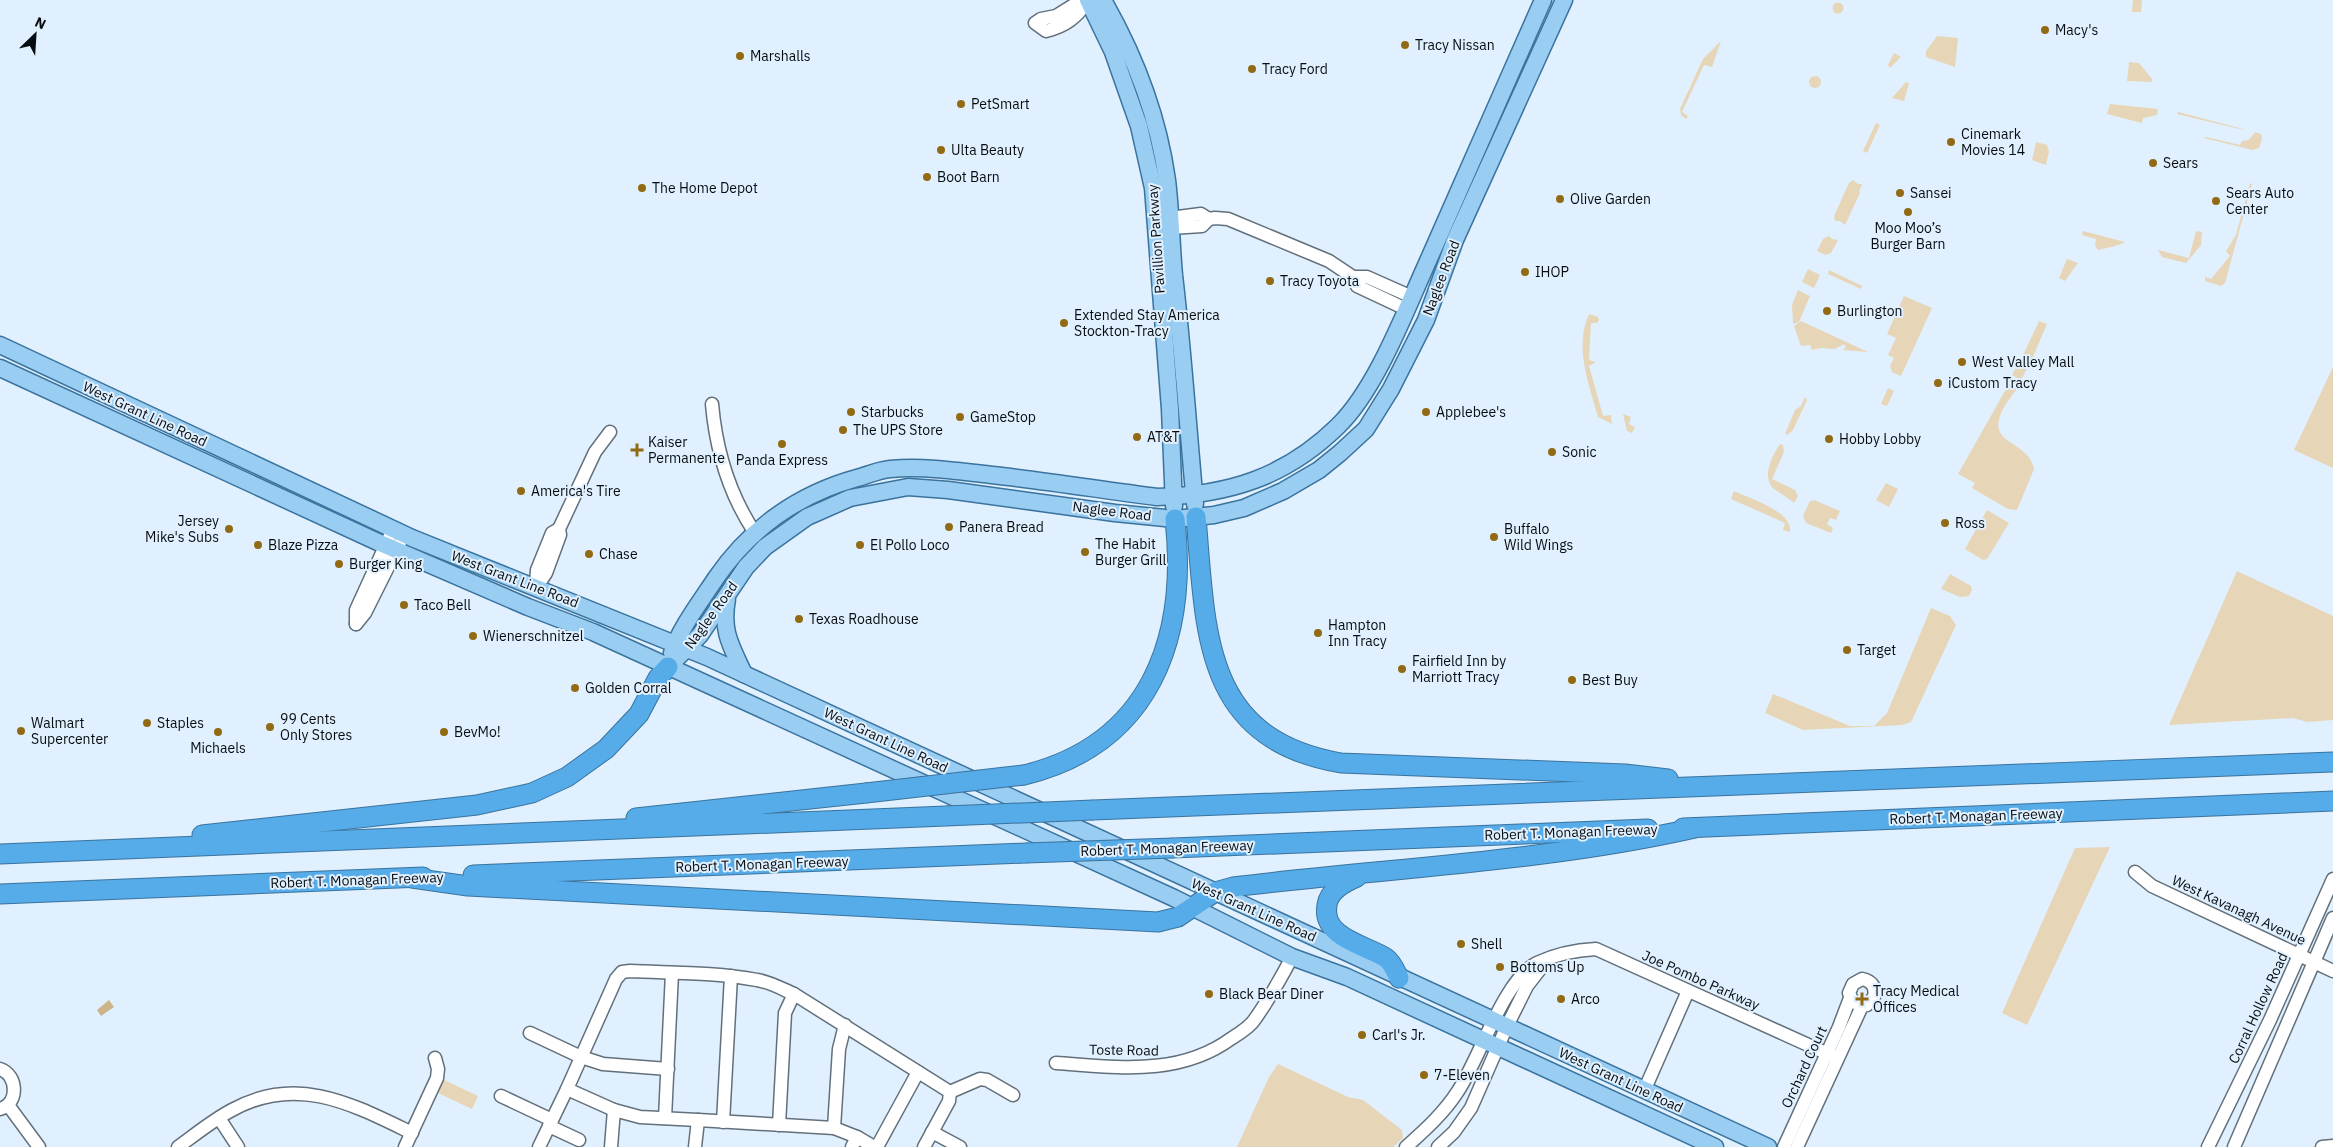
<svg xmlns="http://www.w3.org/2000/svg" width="2333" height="1147" viewBox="0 0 2333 1147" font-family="'IBM Plex Sans',sans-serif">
<rect width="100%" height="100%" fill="#e0f0fe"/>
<g fill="#e7d5b8">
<polygon points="2133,0 2142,0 2141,12 2132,12"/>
<circle cx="1838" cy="8" r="5.5"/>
<polygon points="1937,36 1958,38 1955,67 1926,57 1926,51"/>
<polygon points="1721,41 1712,67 1704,65 1682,112 1688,116 1686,119 1681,115 1680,109 1703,59"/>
<polygon points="1894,53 1901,57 1890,68 1888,65"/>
<polygon points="2129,62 2139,63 2152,79 2152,82 2127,81"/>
<circle cx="1815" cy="82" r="6"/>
<polygon points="1906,82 1909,83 1904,101 1892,98"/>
<polygon points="2110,104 2158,109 2157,115 2143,118 2142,123 2107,114"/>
<polygon points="2178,112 2243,129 2244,130 2177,114"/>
<polygon points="1876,123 1880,125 1867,153 1863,151"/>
<polygon points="2255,132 2261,134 2262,139 2259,148 2253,150 2204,138 2206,137 2240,145 2242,141 2249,140"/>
<polygon points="2036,142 2047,145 2049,152 2046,165 2032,160"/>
<polygon points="1853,180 1858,184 1862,184 1859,192 1860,193 1845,225 1840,221 1835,221 1834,216 1849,183"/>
<polygon points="2250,183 2252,184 2225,283 2221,286 2205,281 2205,277 2211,279 2230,256 2226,251 2236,235"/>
<path d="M2083 231 2125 242C2121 245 2103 249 2098 250L2095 245 2096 239 2082 235Z"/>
<polygon points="2196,231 2202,232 2201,245 2186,263 2162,257 2158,250 2189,258"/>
<polygon points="1829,236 1832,239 1838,240 1831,253 1826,255 1817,251 1823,239"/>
<polygon points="2067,259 2078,263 2065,281 2059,278"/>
<polygon points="1808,269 1820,275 1814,288 1802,282"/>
<polygon points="1829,270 1862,286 1861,289 1828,274"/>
<polygon points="1798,290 1810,296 1799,322 1793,324 1792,305"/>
<polygon points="1904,296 1932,308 1901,376 1892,372 1890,366 1894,358 1888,355 1896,338 1887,334"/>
<path d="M1589 314 1598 317 1599 320 1597 323H1591L1589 360 1596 362 1589 366 1603 416 1611 415 1612 424 1598 417C1589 384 1574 347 1589 314Z"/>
<polygon points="1801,321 1868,352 1843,350 1846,347 1844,344 1835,349 1821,348 1812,350 1810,345 1801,346 1794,326"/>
<polygon points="2039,321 2047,324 2032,359 2023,355"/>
<polygon points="2020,359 2030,363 2021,380 2012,375"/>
<polygon points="2333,367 2333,468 2294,450"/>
<path d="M2009 384 2017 389C1969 448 2028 435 2034 469L2017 510 2008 509 1972 488 1975 483 1958 474Z"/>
<polygon points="1888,388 1894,391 1887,406 1881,404"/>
<polygon points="1805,397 1807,400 1793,430 1787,435 1785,434 1795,410 1801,406"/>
<polygon points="1623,414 1631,417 1629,424 1635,427 1632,433 1627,431"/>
<path d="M1780 444 1783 445 1784 452 1772 479 1795 490 1798 496 1794 503C1788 498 1781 494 1774 489 1761 477 1772 456 1780 444Z"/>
<polygon points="1886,483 1898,489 1889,507 1876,500"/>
<path d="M1734 491C1750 499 1793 511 1790 532L1783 530 1785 523 1731 499Z"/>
<polygon points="1814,500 1840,511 1836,520 1830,518 1827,524 1833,528 1831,533 1806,523 1803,516 1810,501"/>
<polygon points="1987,510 2009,523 1987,559 1983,560 1965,549"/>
<polygon points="2237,571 2333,616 2333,720 2307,722 2293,718 2169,725"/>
<polygon points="1950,574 1971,586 1972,590 1969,596 1960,597 1941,589"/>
<polygon points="1931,608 1950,616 1956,625 1911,722 1902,725 1803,730 1765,713 1773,694 1850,726 1874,726 1887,713"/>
<polygon points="2110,847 2027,1025 2002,1013 2075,848"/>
<polygon points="1278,1064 1348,1097 1363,1100 1402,1130 1403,1138 1393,1147 1237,1147 1269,1077"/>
<polygon points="442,1079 478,1096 472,1109 436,1092"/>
</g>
<polygon fill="#cdb48a" points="109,1000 114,1007 101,1016 97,1010"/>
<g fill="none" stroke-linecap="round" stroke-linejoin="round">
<defs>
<g id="minor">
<path d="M1088 1C1076 18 1066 26 1046 31L1035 23 1041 19 1056 16 1072 6 1089 0"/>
<polyline points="1170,218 1201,214 1209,219"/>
<polyline points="1171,228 1202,226 1209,219 1215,218 1228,219 1329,261 1353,277 1357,286 1406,309"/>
<polyline points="1353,277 1367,277 1412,297"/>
<path d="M712 404C716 450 729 494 755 533"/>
<polyline points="536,585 537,570 552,533 559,529"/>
<polyline points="536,588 546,573 560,535 559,529 595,452 610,432"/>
<polyline points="356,624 356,610 393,529"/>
<polyline points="356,624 365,613 400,543"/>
<polyline points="2135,872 2152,886 2333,971"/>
<polyline points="530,1033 581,1057 603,1064 668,1069"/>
<path d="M1056 1063C1117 1067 1179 1077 1232 1038 1240 1033 1250 1027 1255 1019 1269 999 1281 978 1292 957"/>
<path d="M0 1069C18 1075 19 1104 0 1109"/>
<polyline points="1644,1091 1688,991"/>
<polyline points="950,1092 980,1079 987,1080 1013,1095"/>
<polyline points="501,1096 552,1120"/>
<polyline points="8,1105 39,1147"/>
<polyline points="219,1118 238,1147"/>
<polyline points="665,1118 672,973"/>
<path d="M698 1120 640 1117 614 1110 567 1089 616 979 622 972 630 971C672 973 716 972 757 980 770 982 782 989 794 994L950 1092"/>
<polyline points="723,1122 731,976"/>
<polyline points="779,1125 785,1013 794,994"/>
<polyline points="549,1126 579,1140"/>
<polyline points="834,1128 839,1049 845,1025"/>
<polyline points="932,1132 960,1147"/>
<path d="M178 1147C196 1134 213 1120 232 1110 297 1074 352 1104 412 1133"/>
<polyline points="405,1147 437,1078 438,1069 435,1058"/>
<polyline points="539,1147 567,1089"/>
<polyline points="611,1147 614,1110"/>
<polyline points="695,1147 698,1120 834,1128 857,1137"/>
<polyline points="852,1147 857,1137 874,1147"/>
<polyline points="877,1147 918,1072"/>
<polyline points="924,1147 949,1101 950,1092"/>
<path d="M1406 1147C1425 1130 1444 1113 1458 1091 1479 1060 1504 979 1537 963 1556 954 1576 950 1596 949L1837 1058"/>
<polyline points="1438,1147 1454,1132 1471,1108 1507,1026 1527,986 1548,959"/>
<polyline points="1784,1147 1839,1027 1850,998"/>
<path d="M1797 1147 1862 1006 1867 1005 1874 997C1876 987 1872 981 1862 979L1853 984 1849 993 1853 1002 1862 1006"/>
<polyline points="2208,1147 2270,1020 2333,879"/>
<polyline points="2234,1147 2333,918"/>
<polyline points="2322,1147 2333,1146"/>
</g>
<g id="major">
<polyline points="1088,0 1113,52 1139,126 1153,188 1170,409 1174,506"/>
<path d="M1103 0C1135 56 1158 116 1167 180 1171 212 1171 243 1174 275 1183 351 1188 428 1195 504"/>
<polyline points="0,345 412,538 707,657 1768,1147"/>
<polyline points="0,368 380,543 528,607 593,632 1174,898 1292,957 1347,977 1715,1147"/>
<path d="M727 599C721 631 731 646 744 674"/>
<path d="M672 653C678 631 703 598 716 578 750 528 799 494 857 478 868 475 879 470 890 469 925 466 958 471 992 475 1047 481 1102 490 1157 497 1229 495 1286 477 1338 426 1375 390 1403 317 1424 270 1464 181 1503 90 1543 0"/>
<polyline points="668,667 700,635 746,567 765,547 807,517 850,498 908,487 948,490 1115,513 1175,519 1214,515 1244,508 1283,491 1319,470 1340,453 1366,429 1391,389 1426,320 1455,240 1564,0"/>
</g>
<g id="highway">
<path d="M1196 517C1206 632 1202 739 1341 763L1625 774 1668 779"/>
<path d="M1024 775C1151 744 1188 638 1175 519"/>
<polyline points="1093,810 2333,762"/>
<polyline points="636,818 866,793"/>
<polyline points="1683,828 2333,801"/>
<polyline points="202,835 477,805 532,793 567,777 606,749 639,714 658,678 668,667"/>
<polyline points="1173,848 1648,829"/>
<polyline points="0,854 946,816"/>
<polyline points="473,875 1026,853"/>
<path d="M1357 877C1345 882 1329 890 1327 905 1321 938 1366 945 1386 958 1392 962 1396 972 1399 978"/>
<path d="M412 878 468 886 1158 922 1178 917 1215 892 1233 887C1387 868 1544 862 1695 828"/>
<polyline points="0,894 423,877"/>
</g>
</defs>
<use href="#minor" stroke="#62707b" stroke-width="15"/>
<use href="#major" stroke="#3a739d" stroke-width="19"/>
<use href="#highway" stroke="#3a739d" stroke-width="21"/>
<use href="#minor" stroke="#fff" stroke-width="12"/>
<use href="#major" stroke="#9acdf2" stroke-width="16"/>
<use href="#highway" stroke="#56abe9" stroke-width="19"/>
<defs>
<g id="highway-bridge">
<polyline points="866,793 1024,775"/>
<polyline points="946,816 1093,810"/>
<polyline points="1026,853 1173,848"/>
</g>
</defs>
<use href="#highway-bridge" stroke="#3a739d" stroke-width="21" stroke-linecap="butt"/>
<use href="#highway-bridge" stroke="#56abe9" stroke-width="19"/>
</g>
<g fill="#926a13" stroke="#e0f0fe" stroke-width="2">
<circle cx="2045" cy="30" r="5"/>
<circle cx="1405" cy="45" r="5"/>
<circle cx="740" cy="56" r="5"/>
<circle cx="1252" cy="69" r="5"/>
<circle cx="961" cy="104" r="5"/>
<circle cx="1951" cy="142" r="5"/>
<circle cx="941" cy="150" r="5"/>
<circle cx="2153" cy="163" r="5"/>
<circle cx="927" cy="177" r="5"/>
<circle cx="642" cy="188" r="5"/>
<circle cx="1900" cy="193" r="5"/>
<circle cx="1560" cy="199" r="5"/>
<circle cx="2216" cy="201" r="5"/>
<circle cx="1908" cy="212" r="5"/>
<circle cx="1525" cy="272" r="5"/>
<circle cx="1270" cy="281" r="5"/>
<circle cx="1827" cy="311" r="5"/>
<circle cx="1064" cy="323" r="5"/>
<circle cx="1962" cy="362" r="5"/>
<circle cx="1938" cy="383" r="5"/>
<circle cx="851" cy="412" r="5"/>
<circle cx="1426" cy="412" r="5"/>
<circle cx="960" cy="417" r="5"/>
<circle cx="843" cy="430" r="5"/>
<circle cx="1137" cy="437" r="5"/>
<circle cx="1829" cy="439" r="5"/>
<circle cx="782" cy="444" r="5"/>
<path d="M634.5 442.5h5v5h5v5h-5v5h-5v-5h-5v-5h5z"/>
<circle cx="1552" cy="452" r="5"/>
<circle cx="521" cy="491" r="5"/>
<circle cx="1945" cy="523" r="5"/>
<circle cx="949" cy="527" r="5"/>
<circle cx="229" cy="529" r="5"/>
<circle cx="1494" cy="537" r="5"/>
<circle cx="258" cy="545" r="5"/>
<circle cx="860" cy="545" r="5"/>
<circle cx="1085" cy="552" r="5"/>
<circle cx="589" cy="554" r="5"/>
<circle cx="339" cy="564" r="5"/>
<circle cx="404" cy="605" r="5"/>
<circle cx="799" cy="619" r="5"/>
<circle cx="1318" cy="633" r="5"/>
<circle cx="473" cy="636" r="5"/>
<circle cx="1847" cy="650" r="5"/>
<circle cx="1402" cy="669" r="5"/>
<circle cx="1572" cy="680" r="5"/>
<circle cx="575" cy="688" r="5"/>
<circle cx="147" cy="723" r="5"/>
<circle cx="270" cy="727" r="5"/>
<circle cx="21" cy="731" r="5"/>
<circle cx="218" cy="732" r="5"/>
<circle cx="444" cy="732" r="5"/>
<circle cx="1461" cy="944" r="5"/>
<circle cx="1500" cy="967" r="5"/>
<circle cx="1209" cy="994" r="5"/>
<circle cx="1561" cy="999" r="5"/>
<path d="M1859.5 991.5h5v5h5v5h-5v5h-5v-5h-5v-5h5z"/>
<circle cx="1362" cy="1035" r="5"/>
<circle cx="1424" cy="1075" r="5"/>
</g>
<g text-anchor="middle" stroke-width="4" stroke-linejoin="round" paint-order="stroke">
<g font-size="14" fill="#070c10" stroke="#e0f0fe" text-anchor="start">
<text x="2055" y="35">Macy's</text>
<text x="1415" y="50">Tracy Nissan</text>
<text x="750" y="61">Marshalls</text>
<text x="1262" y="74">Tracy Ford</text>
<text x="971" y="109">PetSmart</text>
<text x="1961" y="139">Cinemark<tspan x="1961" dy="16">Movies 14</tspan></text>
<text x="951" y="155">Ulta Beauty</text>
<text x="2163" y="168">Sears</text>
<text x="937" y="182">Boot Barn</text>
<text x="652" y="193">The Home Depot</text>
<text x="1910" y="198">Sansei</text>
<text x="2226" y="198">Sears Auto<tspan x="2226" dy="16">Center</tspan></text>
<text x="1570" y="204">Olive Garden</text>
<text x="1908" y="233" text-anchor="middle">Moo Moo’s<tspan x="1908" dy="16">Burger Barn</tspan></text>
<text x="1535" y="277">IHOP</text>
<text x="1280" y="286">Tracy Toyota</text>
<text x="1837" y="316">Burlington</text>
<text x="1074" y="320">Extended Stay America<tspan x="1074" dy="16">Stockton-Tracy</tspan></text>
<text x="1972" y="367">West Valley Mall</text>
<text x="1948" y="388">iCustom Tracy</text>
<text x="861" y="417">Starbucks</text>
<text x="1436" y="417">Applebee's</text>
<text x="970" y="422">GameStop</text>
<text x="853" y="435">The UPS Store</text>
<text x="1147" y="442">AT&amp;T</text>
<text x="1839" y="444">Hobby Lobby</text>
<text x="648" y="447">Kaiser<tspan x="648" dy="16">Permanente</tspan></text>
<text x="1562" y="457">Sonic</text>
<text x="782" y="465" text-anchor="middle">Panda Express</text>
<text x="531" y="496">America's Tire</text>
<text x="219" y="526" text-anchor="end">Jersey<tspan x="219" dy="16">Mike's Subs</tspan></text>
<text x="1955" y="528">Ross</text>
<text x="959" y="532">Panera Bread</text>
<text x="1504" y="534">Buffalo<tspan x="1504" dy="16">Wild Wings</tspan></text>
<text x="1095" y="549">The Habit<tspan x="1095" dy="16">Burger Grill</tspan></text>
<text x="268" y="550">Blaze Pizza</text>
<text x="870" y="550">El Pollo Loco</text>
<text x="599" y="559">Chase</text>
<text x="349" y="569">Burger King</text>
<text x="414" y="610">Taco Bell</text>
<text x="809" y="624">Texas Roadhouse</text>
<text x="1328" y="630">Hampton<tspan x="1328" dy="16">Inn Tracy</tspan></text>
<text x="483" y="641">Wienerschnitzel</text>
<text x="1857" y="655">Target</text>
<text x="1412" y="666">Fairfield Inn by<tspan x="1412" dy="16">Marriott Tracy</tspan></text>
<text x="1582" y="685">Best Buy</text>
<text x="585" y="693">Golden Corral</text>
<text x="280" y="724">99 Cents<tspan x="280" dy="16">Only Stores</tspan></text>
<text x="31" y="728">Walmart<tspan x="31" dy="16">Supercenter</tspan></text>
<text x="157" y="728">Staples</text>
<text x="454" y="737">BevMo!</text>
<text x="218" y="753" text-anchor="middle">Michaels</text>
<text x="1471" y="949">Shell</text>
<text x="1510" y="972">Bottoms Up</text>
<text x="1873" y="996">Tracy Medical<tspan x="1873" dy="16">Offices</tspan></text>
<text x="1219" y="999">Black Bear Diner</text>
<text x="1571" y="1004">Arco</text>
<text x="1372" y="1040">Carl's Jr.</text>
<text x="1434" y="1080">7-Eleven</text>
</g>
<g font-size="14" fill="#070c10" stroke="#e0f0fe">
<text transform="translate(1156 239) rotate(-94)" y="5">Pavillion Parkway</text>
<text transform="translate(1441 278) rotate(-69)" y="5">Naglee Road</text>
<text transform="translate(145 414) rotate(25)" y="5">West Grant Line Road</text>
<text transform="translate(1112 511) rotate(7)" y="5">Naglee Road</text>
<text transform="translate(515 579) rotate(21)" y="5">West Grant Line Road</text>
<text transform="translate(711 615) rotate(-54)" y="5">Naglee Road</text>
<text transform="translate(886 740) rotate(25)" y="5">West Grant Line Road</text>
<text transform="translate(1976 816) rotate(-2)" y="5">Robert T. Monagan Freeway</text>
<text transform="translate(1571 832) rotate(-2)" y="5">Robert T. Monagan Freeway</text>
<text transform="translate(1167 848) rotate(-2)" y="5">Robert T. Monagan Freeway</text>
<text transform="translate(762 864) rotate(-2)" y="5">Robert T. Monagan Freeway</text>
<text transform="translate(357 880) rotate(-2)" y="5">Robert T. Monagan Freeway</text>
<text transform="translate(1254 910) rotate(24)" y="5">West Grant Line Road</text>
<text transform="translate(2239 910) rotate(25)" y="5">West Kavanagh Avenue</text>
<text transform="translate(1701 980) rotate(24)" y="5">Joe Pombo Parkway</text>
<text transform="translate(2258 1008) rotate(-65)" y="5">Corral Hollow Road</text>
<text transform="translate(1124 1050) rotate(1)" y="5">Toste Road</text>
<text transform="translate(1804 1067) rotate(-65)" y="5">Orchard Court</text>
<text transform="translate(1621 1080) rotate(25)" y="5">West Grant Line Road</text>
</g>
</g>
<g transform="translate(35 35) rotate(25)" stroke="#e0f0fe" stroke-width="4" paint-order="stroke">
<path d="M0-4L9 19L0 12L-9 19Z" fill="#070c10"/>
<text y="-8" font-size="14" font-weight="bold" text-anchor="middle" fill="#070c10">N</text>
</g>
</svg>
